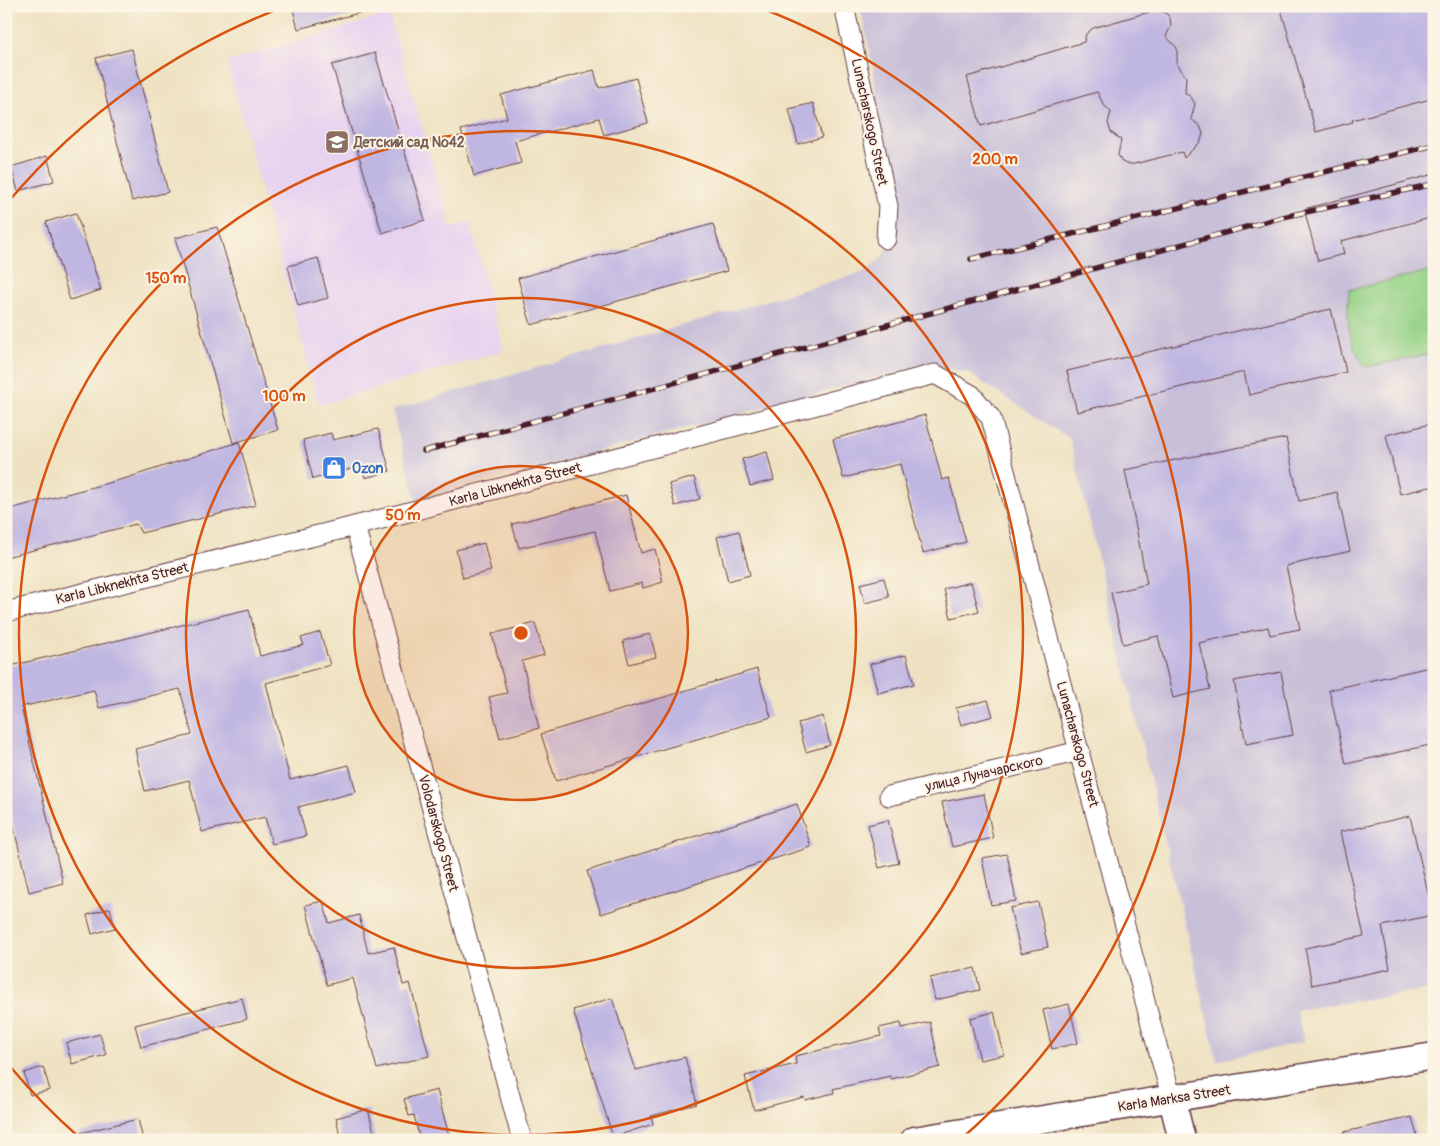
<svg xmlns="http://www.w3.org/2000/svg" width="1440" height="1146" viewBox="0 0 1440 1146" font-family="Pangolin,sans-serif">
<rect width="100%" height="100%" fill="#fcf5e5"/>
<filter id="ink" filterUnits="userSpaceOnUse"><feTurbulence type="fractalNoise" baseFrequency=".02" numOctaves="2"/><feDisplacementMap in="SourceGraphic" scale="10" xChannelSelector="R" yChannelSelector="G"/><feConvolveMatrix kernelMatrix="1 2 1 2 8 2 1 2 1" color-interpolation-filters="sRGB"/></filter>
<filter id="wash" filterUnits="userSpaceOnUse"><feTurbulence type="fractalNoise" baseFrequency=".0096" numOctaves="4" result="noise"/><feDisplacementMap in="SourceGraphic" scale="20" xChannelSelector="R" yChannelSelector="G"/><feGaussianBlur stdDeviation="1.12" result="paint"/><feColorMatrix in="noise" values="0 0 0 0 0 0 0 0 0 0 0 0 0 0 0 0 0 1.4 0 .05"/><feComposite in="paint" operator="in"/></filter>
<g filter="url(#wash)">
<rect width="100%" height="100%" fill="#efe2c2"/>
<polygon fill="#e7d2f0" points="389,14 451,228 470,222 504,351 319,405 227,62"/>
<polygon fill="#c8bfd8" points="860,6 1434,6 1434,989 1296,1010 1304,1042 1217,1061 1070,439 967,372 924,365 416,500 392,410 864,272 881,258 894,234 873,68"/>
<path fill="#94d186" stroke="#6f7858" d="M1434 270V353L1366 367C1348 346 1346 316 1349 290Z"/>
<g id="blocks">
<g fill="#bfb6e2">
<polygon points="292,6 363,6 363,12 298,29"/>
<polygon points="1280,6 1434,6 1434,98 1352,120 1353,122 1316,132"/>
<polygon points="1156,10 1165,12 1170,18 1171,26 1166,36 1177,48 1177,64 1186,77 1185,93 1191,97 1195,104 1191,119 1200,126 1203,133 1201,141 1184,158 1182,152 1134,164 1126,164 1122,162 1118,155 1121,140 1111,132 1108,123 1111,112 1104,105 1097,92 981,126 967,77 1084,42 1086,34 1093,28"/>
<polygon points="132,49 168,192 132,201 96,58"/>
<polygon points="375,53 425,220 382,233 332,65"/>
<polygon points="594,70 599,88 636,78 648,123 604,135 599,118 515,141 521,163 474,176 461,130 507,118 501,95"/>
<polygon points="813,103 822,137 798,144 789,109"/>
<polygon points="47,156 54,181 18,191 11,167"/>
<polygon points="1434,174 1434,217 1341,241 1344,254 1318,261 1304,209"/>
<polygon points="76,213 101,290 70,300 46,222"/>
<polygon points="713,224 727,271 531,325 518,278"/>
<polygon points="217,227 278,430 233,443 175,238"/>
<polygon points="318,258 328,298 298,306 288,266"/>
<polygon points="1331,309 1346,372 1249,395 1244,372 1077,412 1067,371"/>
<polygon points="925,415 942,480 949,478 966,542 923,553 900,464 843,478 833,439"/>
<polygon points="1434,423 1434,486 1400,494 1386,435"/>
<polygon points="378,429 390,471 365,478 362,466 313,479 303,440 331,433 333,440"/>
<polygon points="1286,438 1299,501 1337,492 1350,551 1286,566 1300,629 1270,635 1268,627 1199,643 1210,689 1173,698 1158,636 1123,644 1111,593 1147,584 1125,470"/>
<polygon points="239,442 256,505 141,533 136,524 6,557 6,510 127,478"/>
<polygon points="767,452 774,480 750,486 742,459"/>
<polygon points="694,477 700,499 675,506 669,484"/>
<polygon points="626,495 641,553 655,549 663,582 643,588 642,583 610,591 595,531 519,548 512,524"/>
<polygon points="739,531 750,575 728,581 717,537"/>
<polygon points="484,543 491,571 463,578 456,550"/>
<polygon points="884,578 889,597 865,603 860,584"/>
<polygon points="971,582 979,611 951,618 944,589"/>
<polygon points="249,609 260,656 304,645 301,638 320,632 330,665 266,683 290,780 349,765 356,792 298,807 306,836 272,844 265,817 202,832 189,780 145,791 135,749 192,735 180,689 99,708 94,690 21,707 63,883 29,892 11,815 6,816 6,667"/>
<polygon points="535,623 544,655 522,661 539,728 500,738 489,697 507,693 492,634"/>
<polygon points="650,634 656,657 629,664 623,641"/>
<polygon points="906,655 914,684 878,693 870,664"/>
<polygon points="1434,666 1434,744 1346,764 1329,690"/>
<polygon points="757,669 771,717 556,781 541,734"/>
<polygon points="1281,672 1293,735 1246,744 1234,681"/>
<polygon points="988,700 993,716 961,725 956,708"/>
<polygon points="823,716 830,745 806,752 798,723"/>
<polygon points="984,794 993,838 952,847 942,802"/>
<polygon points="797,804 811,847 601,914 587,871"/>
<polygon points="1410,816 1433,915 1382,926 1390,969 1312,985 1305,948 1364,936 1340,832"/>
<polygon points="888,820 899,863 879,868 868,825"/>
<polygon points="1007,854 1016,901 991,905 982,858"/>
<polygon points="323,901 329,923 359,915 368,953 394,947 403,985 410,983 429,1056 377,1069 353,978 327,985 305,905"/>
<polygon points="1038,902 1048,947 1021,953 1010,908"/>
<polygon points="110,908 115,928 92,934 87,915"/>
<polygon points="975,968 980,990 935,1000 930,978"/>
<polygon points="242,998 247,1019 141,1047 135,1025"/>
<polygon points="612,998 636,1070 685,1057 697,1104 651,1116 653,1124 613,1137 573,1010"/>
<polygon points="1069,1004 1078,1043 1052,1049 1043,1010"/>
<polygon points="994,1012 1004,1055 980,1060 970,1018"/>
<polygon points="930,1022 940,1067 891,1079 890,1076 833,1089 834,1093 805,1100 804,1097 754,1110 745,1076 796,1064 795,1056 881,1036 879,1028 901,1023 902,1028"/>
<polygon points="100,1034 106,1055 72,1064 66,1043"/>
<polygon points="43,1067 50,1090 30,1095 24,1073"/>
<polygon points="437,1090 450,1140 420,1140 414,1115 409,1116 404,1099"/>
<polygon points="368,1109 376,1140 341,1140 336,1118"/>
<polygon points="1412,1117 1418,1140 1345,1140 1344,1132"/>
<polygon points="138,1119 143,1140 81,1140 80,1133"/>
</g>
</g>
</g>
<g filter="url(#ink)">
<use href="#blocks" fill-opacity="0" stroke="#633c42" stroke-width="1"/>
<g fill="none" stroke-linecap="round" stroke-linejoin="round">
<defs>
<g id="street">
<polyline points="844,6 888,206 886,239"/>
<polyline points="355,526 522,1140"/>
<polyline points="6,612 355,526 935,374 972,395 991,418 1152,1028 1172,1099"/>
<polyline points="889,796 1080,751"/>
</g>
<g id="secondary">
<polyline points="1172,1099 1182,1140"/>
<polyline points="914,1140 1434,1056"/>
</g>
</defs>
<use href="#street" stroke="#633c42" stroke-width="21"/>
<use href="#secondary" stroke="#633c42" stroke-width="29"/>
<use href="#street" stroke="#fff" stroke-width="19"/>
<use href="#secondary" stroke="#fff" stroke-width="26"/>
<defs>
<g id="rail">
<polyline points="971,259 1434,145"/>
<polyline points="424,451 1283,217 1434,184"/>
</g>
</defs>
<use href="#rail" stroke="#4a1f2b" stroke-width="5.5"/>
<use href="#rail" stroke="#fcf5e5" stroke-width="4" stroke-dasharray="11" stroke-linecap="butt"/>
</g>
</g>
<circle cx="521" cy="633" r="167" fill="#d8530f" fill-opacity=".12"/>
<g fill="none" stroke="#d8530f" stroke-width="2.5">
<circle cx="521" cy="633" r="167"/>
<circle cx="521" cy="633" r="335"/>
<circle cx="521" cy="633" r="502"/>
<path d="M81 1139A670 670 0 0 1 8 1064M8 202A670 670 0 0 1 281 8M761 8A670 670 0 0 1 961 1139"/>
</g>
<defs>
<symbol id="school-square" viewBox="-11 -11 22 22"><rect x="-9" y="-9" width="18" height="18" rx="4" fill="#8d6e63" stroke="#fcf5e5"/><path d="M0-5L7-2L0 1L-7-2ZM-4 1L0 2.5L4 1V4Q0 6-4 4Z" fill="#fff"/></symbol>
<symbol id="shop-square" viewBox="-11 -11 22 22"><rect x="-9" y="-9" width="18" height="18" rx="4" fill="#3f7fe0" stroke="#fcf5e5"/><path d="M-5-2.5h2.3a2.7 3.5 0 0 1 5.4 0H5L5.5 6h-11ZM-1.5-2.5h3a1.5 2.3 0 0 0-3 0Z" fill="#fff"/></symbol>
</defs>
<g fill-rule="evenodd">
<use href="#school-square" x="323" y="128" width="28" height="28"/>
<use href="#shop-square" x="320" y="454" width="28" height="28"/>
</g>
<g text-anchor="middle" stroke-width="4" stroke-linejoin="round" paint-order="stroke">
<g font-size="14" fill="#4a1f2b" stroke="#fcf5e5">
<text transform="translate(870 122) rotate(78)" y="5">Lunacharskogo Street</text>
<text transform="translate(515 484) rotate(-15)" y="5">Karla Libknekhta Street</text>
<text transform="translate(122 583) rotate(-14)" y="5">Karla Libknekhta Street</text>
<text transform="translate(1078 744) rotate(75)" y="5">Lunacharskogo Street</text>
<text transform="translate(984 773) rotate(-13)" y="5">улица Луначарского</text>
<text transform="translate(439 833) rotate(75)" y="5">Volodarskogo Street</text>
<text transform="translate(1174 1098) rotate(-9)" y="5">Karla Marksa Street</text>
</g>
<g font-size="14" font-weight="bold" fill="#785e54" stroke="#fcf5e5" text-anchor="start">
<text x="354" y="147">Детский сад №42</text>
</g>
<g font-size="14" font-weight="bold" fill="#366cbe" stroke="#fcf5e5" text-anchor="start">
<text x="352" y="473">Ozon</text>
</g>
</g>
<circle cx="521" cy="633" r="8" fill="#d8530f" stroke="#fcf5e5" stroke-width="2.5"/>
<g font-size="15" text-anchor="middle" font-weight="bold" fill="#d8530f" stroke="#fcf5e5" stroke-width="4" stroke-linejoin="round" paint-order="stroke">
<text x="995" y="164">200 m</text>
<text x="166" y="283">150 m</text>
<text x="284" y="401">100 m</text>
<text x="403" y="520">50 m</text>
</g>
<rect width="1440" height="1146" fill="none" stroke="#fcf5e5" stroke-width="25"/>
</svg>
